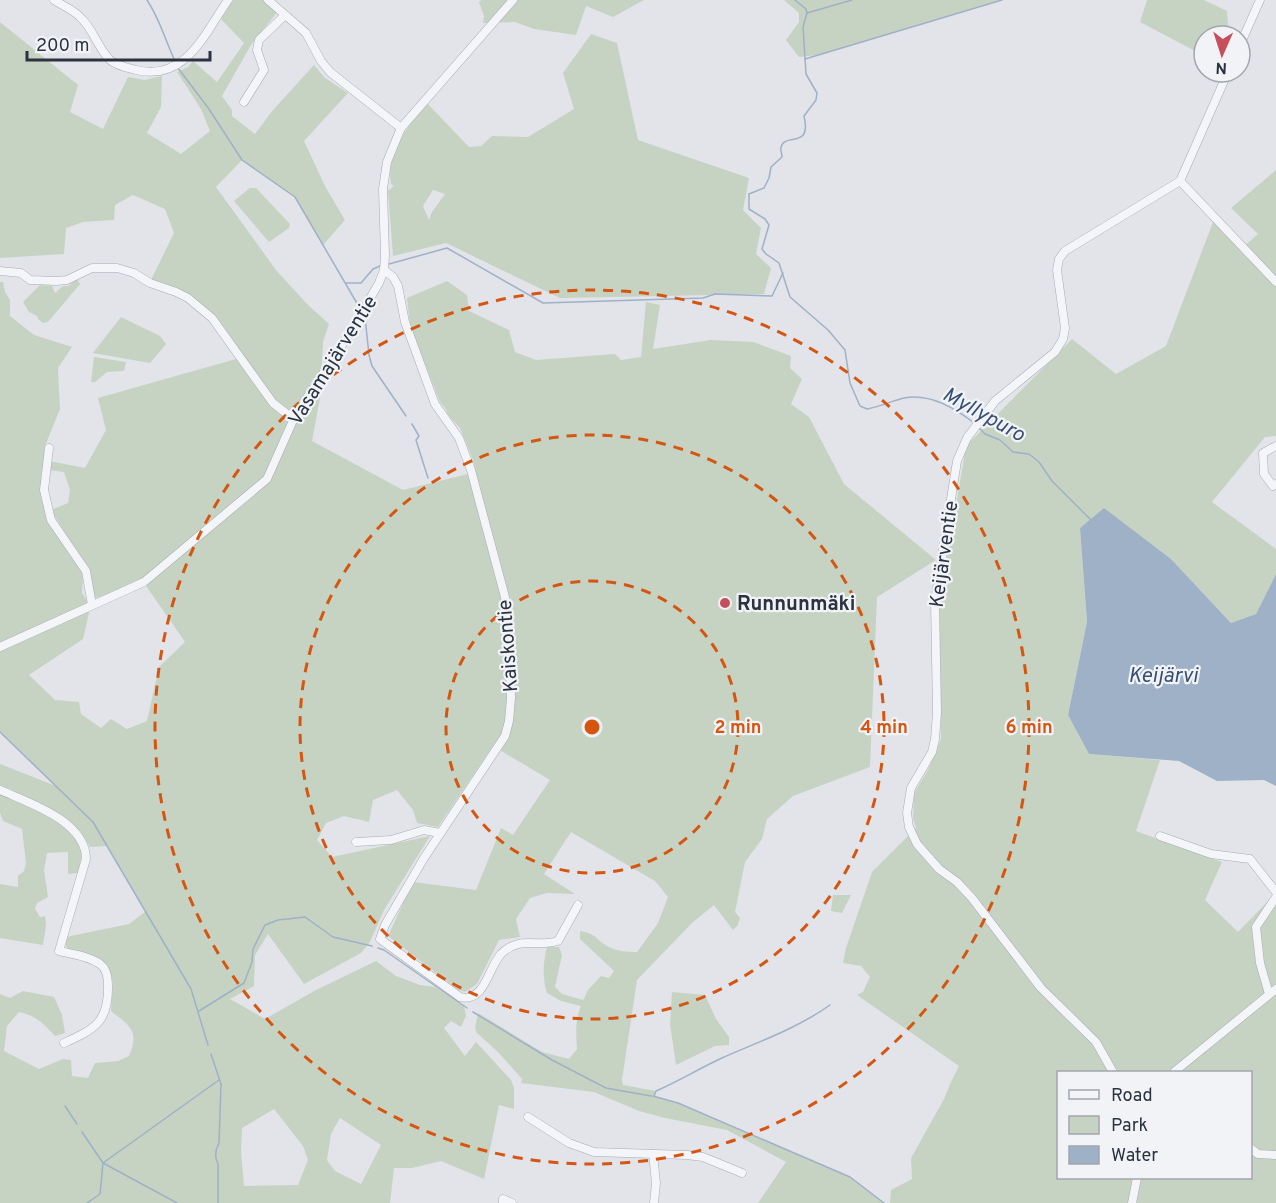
<svg xmlns="http://www.w3.org/2000/svg" width="1276" height="1203" viewBox="0 0 1276 1203" font-family="Overpass,sans-serif">
<rect width="100%" height="100%" fill="#e2e4e9"/>
<g fill="#c6d3c3" fill-rule="evenodd">
<path d="M233 0H264L278 11 251 45 222 96 232 110V116L255 134 273 110 314 65 325 78 348 93 304 141 326 188 345 220 323 245 295 197 242 160 216 187 276 270 307 304 329 324 323 342 320 398 312 441 403 490 476 472 473 460 460 428 448 415 446 409 440 402 410 325 407 298 447 281 467 295 469 311 509 330 515 352 536 360 615 354 621 360 641 357 646 302 660 305 653 349 711 340 753 342 791 356 790 368 802 379 791 404 809 417 844 484 936 560 877 597 870 767 793 796 767 819 762 839 745 862 735 912 740 918 738 925 733 930 714 905 692 923 637 980 622 1080 623 1085 656 1091 655 1097 678 1103 850 1177 884 1203H758L786 1162 727 1130 665 1118 639 1111 594 1092 521 1083 522 1079 498 1052 477 1033 475 1028 478 1013 542 1052 569 1059 577 1049C576 1034 575 1020 581 1006L561 1001 547 993C542 977 543 963 547 947H559L562 955 555 987 562 994 583 1000 588 990 601 976 609 978 614 971 580 939V931C597 934 594 938 607 946 615 951 627 952 637 952L658 923 668 897 655 881 571 832 544 874 575 894 547 893 530 898 516 919 520 937 499 940 477 984 465 992 457 989 388 936 413 882 476 890 501 828 513 835 550 780 493 746 438 827 417 823 413 810 397 790 373 800 369 822 344 816 326 823 317 840 332 857 430 836 384 910 370 942 361 953 304 984 268 934 255 955 254 986 230 999 265 1019 316 990 376 961 396 976 420 985 435 987 464 1006 466 1016 461 1027 451 1021 444 1028 465 1056 476 1042 511 1080 514 1088V1109L499 1105 484 1179 441 1161 412 1168H394L390 1203H0V994L10 998 23 991 54 997 62 1015 65 1033 55 1036C44 1024 35 1015 19 1012L7 1026 4 1051 39 1069 63 1059 71 1060 72 1076 88 1078 95 1063 118 1061 129 1056C140 1031 130 1026 111 1011L113 983 107 965 78 951 69 950 66 946V937L129 924 146 911 108 846 90 847C76 820 29 795 0 786V764L56 786 0 732V282H3L5 292 10 300V316L34 335 72 347 58 368 60 409 45 446 41 495 78 563 83 575 82 593 87 601 89 613 83 639 29 675 55 700 79 702 81 714 101 728 111 719 127 729 147 721 159 667 185 642 142 580 109 595 94 598 68 538 51 510 68 503 70 490 64 472 48 470 49 461 85 468 106 430 98 398 243 357 214 316 177 289 151 280 174 233 165 209 133 195 115 205 114 220 83 222 66 228 64 254 0 258V22L78 85 70 112 103 129 128 77 145 80 162 76 161 107 147 133 181 154 210 131 201 109 177 72 188 67 193 61 217 82 244 43 221 19ZM274 1109 303 1146 308 1160 298 1185 244 1186 241 1152 242 1128ZM340 1118 381 1145 361 1184 335 1171 327 1160 331 1134Z"/>
<polygon points="481,0 644,0 613,17 586,6 576,35 534,29 515,22 483,23 484,16 479,2"/>
<polygon points="784,0 1002,0 818,55 799,57 786,40 799,22 799,13"/>
<polygon points="1147,0 1204,0 1227,11 1229,36 1204,36 1204,49 1197,52 1140,22"/>
<path d="M591 34 617 43 638 140 749 178 743 210 761 228 756 254 771 268 764 294 560 298 446 243 393 256 388 191 394 186 391 184C386 154 408 126 426 102L469 147 481 146 492 136 528 137 574 109 563 73ZM433 190 445 194 432 212 429 220 423 206Z"/>
<path d="M1276 170V436L1265 437 1212 502 1276 549V574L1256 614 1231 623 1171 559 1104 509 1080 528 1087 623 1068 715 1089 754 1160 760 1136 831 1222 862 1205 900 1238 932 1276 893V1203H890L891 1190 912 1179 911 1158 944 1099 951 1082 959 1066 857 995 863 992 870 977 861 966 843 963 846 948 872 872 916 828 913 818 914 793 928 770 941 739 939 605 966 446 1072 339 1116 374 1166 346 1213 222 1241 249 1258 234 1231 208ZM1058 1072H1250V1178H1058Z"/>
<polygon points="250,188 256,188 290,224 289,228 269,242 234,201"/>
<polygon points="77,279 80,284 48,322 43,323 38,319 37,316 29,312 23,302 40,285 52,286 55,293 63,286 68,286"/>
<polygon points="121,317 160,336 166,344 150,363 93,353"/>
<polygon points="94,357 126,362 124,371 107,372 95,382 91,382"/>
<path d="M0 793C24 803 66 817 79 842 84 852 80 863 78 873L68 874V852L47 853 44 870 48 897 37 903 35 909 40 917 45 916 46 925 43 945 0 938V884L18 887V876L24 871 26 863 22 829 3 821 0 813Z"/>
<polygon points="833,895 851,895 842,913 831,911"/>
<polygon points="672,992 705,995 716,1019 729,1037 729,1045 715,1046 676,1065 670,1024"/>
</g>
<polygon fill="#9fb1c7" points="1104,508 1171,559 1231,623 1256,614 1276,574 1276,786 1264,780 1217,781 1179,761 1089,754 1068,715 1087,622 1080,528"/>
<g fill="none" stroke-linecap="round" stroke-linejoin="round">
<g stroke="#9fb1c7" stroke-width="1.5">
<path d="M147 0C160 19 165 40 175 61"/>
<path d="M795 0 806 9 807 13 803 27 806 74 817 93 816 100 804 116C812 150 785 132 781 147 780 150 782 153 782 157L771 167 769 178 764 188 749 194V209L765 219 769 225 762 249 766 254 779 263 790 297 828 330 845 350 850 383 860 406 867 409C880 407 891 401 904 398 929 393 955 408 974 423"/>
<polyline points="807,13 852,0"/>
<polyline points="805,59 1002,0"/>
<polyline points="178,68 209,109 242,160 295,197 358,305"/>
<polyline points="389,264 447,248 543,303 703,298 715,294 772,296 783,273"/>
<polyline points="346,283 361,283 373,269 380,266"/>
<polyline points="365,317 369,355 372,366 406,416"/>
<polyline points="412,424 419,436 416,440 428,478"/>
<polyline points="979,428 985,434 1000,440 1013,452 1029,454 1039,462 1052,481 1091,520"/>
<polyline points="0,732 93,822 191,989 208,1045"/>
<polyline points="378,948 384,950 467,1008"/>
<polyline points="199,1011 244,983 252,962 253,949 265,925 278,920 305,917 333,937 372,946"/>
<polyline points="473,1012 552,1060 606,1088 651,1096"/>
<path d="M211 1054 221 1084 219 1143C215 1150 215 1158 218 1164V1203"/>
<polyline points="653,1096 678,1103 850,1177 884,1203"/>
<path d="M654 1096 656 1091C679 1081 700 1068 722 1058 758 1042 798 1028 830 1005"/>
<polyline points="65,1106 77,1124"/>
<polyline points="82,1132 103,1163 177,1203"/>
<polyline points="87,1203 100,1194 103,1163 219,1080"/>
</g>
<defs>
<g id="minor">
<path d="M54 0C63 6 74 10 81 18 93 29 98 48 110 60 117 66 128 68 136 70 186 82 205 33 228 0"/>
<polyline points="268,0 306,33 321,61 330,72 401,128"/>
<polyline points="1240,45 1260,0"/>
<polyline points="244,102 264,70 257,50 259,40 285,15"/>
<polyline points="1180,181 1276,282"/>
<path d="M384 270 393 277 398 286 405 322 435 404 459 438 471 470 505 597 509 630 511 698 509 721 505 736 424 858 385 925 380 939 460 997C485 1003 488 968 501 954 520 935 536 948 558 941L578 905"/>
<polyline points="0,271 21,273 30,280 56,281 67,280 92,268 117,268 134,273 150,283 176,292 188,298 212,318 273,403 287,414 295,416"/>
<polyline points="1276,446 1263,453 1264,474 1273,486 1276,484"/>
<polyline points="49,448 44,490 51,520 86,571 92,605"/>
<polyline points="0,647 144,582 267,479 295,416 353,328 379,283 384,270 385,255 383,189 387,162 401,128 513,0"/>
<path d="M0 790C29 803 86 821 86 859L59 951C72 954 89 956 100 964 107 969 108 977 108 985 109 1022 95 1029 64 1043"/>
<polyline points="1160,836 1211,854 1250,859 1276,892"/>
<polyline points="356,842 391,840 424,830 440,833"/>
<polyline points="1269,994 1260,963 1256,927 1276,897"/>
<polyline points="1113,1072 1096,1042 1041,988 972,898 957,882 939,869 917,844 909,827 907,813 911,788 932,752 935,739 937,713 935,601 957,461 967,438 995,401 1055,352 1063,339 1065,328 1057,270 1059,259 1065,251 1180,181 1228,72"/>
<polyline points="1174,1072 1276,989"/>
<polyline points="528,1117 569,1143 594,1152 687,1155 703,1157 742,1173"/>
<polyline points="1250,1148 1258,1154 1276,1155"/>
<polyline points="653,1154 656,1183 654,1203"/>
<polyline points="503,1203 503,1199 512,1203"/>
<polyline points="1132,1203 1137,1178"/>
</g>
</defs>
<use href="#minor" stroke="#a7abb3" stroke-width="9"/>
<use href="#minor" stroke="#f4f5f8" stroke-width="8"/>
</g>
<g fill="none" stroke="#d55511" stroke-width="3" stroke-dasharray="10 8">
<circle cx="592" cy="727" r="146"/>
<circle cx="592" cy="727" r="292"/>
<circle cx="592" cy="727" r="437"/>
</g>
<circle fill="#c64f5b" stroke="#f1f3f7" stroke-width="2" cx="725" cy="603" r="6"/>
<g text-anchor="middle" stroke-width="4.5" stroke-linejoin="round" paint-order="stroke">
<g font-size="20" fill="#2b3240" stroke="#f1f3f7">
<text transform="translate(332 360) rotate(-58)" y="7">Vasamajärventie</text>
<text transform="translate(943 554) rotate(-82)" y="7">Keijärventie</text>
<text transform="translate(507 646) rotate(-94)" y="7">Kaiskontie</text>
</g>
<g font-size="20" font-weight="bold" fill="#2b3240" stroke="#f1f3f7" text-anchor="start">
<text x="737" y="610">Runnunmäki</text>
</g>
<g font-size="21" font-style="italic" fill="#374f72" stroke="#f1f3f7">
<text transform="translate(984 414) rotate(29)" y="7">Myllypuro</text>
<text x="1163" y="682">Keijärvi</text>
</g>
</g>
<circle cx="592" cy="727" r="9" fill="#d55511" stroke="#f1f3f7" stroke-width="3"/>
<g font-size="18" text-anchor="middle" font-weight="bold" fill="#d55511" stroke="#f1f3f7" stroke-width="4.5" stroke-linejoin="round" paint-order="stroke">
<text x="738" y="733">2 min</text>
<text x="884" y="733">4 min</text>
<text x="1029" y="733">6 min</text>
</g>
<rect x="1057" y="1071" width="195" height="108" fill="#f1f3f7" stroke="#a2a6ae" stroke-width="1.5"/>
<rect x="1069" y="1090" width="30" height="9" fill="#f4f5f8" stroke="#a2a6ae" stroke-width="1.5"/>
<text x="1111" y="1101" font-size="18" fill="#2b3240">Road</text>
<rect x="1069" y="1116" width="30" height="18" fill="#c6d3c3" stroke="#a2a6ae" stroke-width="1.5"/>
<text x="1111" y="1131" font-size="18" fill="#2b3240">Park</text>
<rect x="1069" y="1146" width="30" height="18" fill="#9fb1c7" stroke="#a2a6ae" stroke-width="1.5"/>
<text x="1111" y="1161" font-size="18" fill="#2b3240">Water</text>
<g transform="translate(1222 54) rotate(183)"><circle r="28" fill="#f1f3f7" stroke="#a2a6ae" stroke-width="1.5"/>
<path d="M0-4.5L10 22L0 15L-10 22Z" fill="#c64f5b"/>
<text y="-9" font-size="16" font-weight="bold" text-anchor="middle" fill="#2b3240">N</text>
</g>
<path d="M27 51v9h183v-9" fill="none" stroke="#2b3240" stroke-width="3"/>
<text x="36" y="51" font-size="18" fill="#2b3240" stroke="#f1f3f7" stroke-width="4.5" paint-order="stroke">200 m</text>
</svg>
